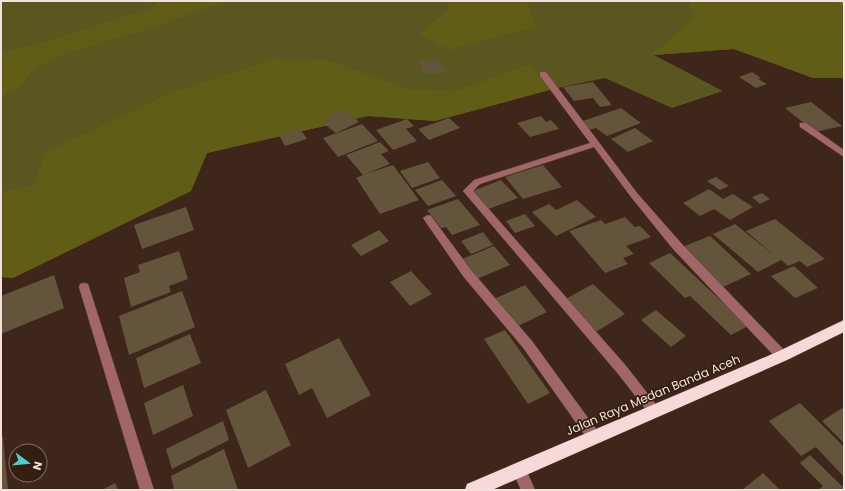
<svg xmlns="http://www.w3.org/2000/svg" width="845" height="491" viewBox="0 0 845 491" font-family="Poppins,sans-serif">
<rect width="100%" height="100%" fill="#3e261a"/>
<polygon fill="#59561f" points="1,1 448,1 448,10 537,26 528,1 844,1 844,78 813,78 734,49 654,55 723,91 672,108 605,78 553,89 435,121 368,116 207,153 191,191 13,278 1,277"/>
<g fill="#605d17">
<polygon points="161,1 224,1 219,4 149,29 63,54 33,69 20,87 1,97 1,52 38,44 148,9"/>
<polygon points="448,1 528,1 537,26 449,50 419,34 448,10"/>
<polygon points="687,1 844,1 844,78 813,78 734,49 653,55 695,16"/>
<polygon points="274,59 327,60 409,89 455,91 531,64 553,89 435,121 368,116 207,153 191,191 13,278 1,277 1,192 35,185 44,153 173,92"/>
</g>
<g fill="#64543c">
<polygon points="429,59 429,61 438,60 445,72 425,75 418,61"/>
<polygon points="752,72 761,78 758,79 767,84 756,88 739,77"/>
<polygon points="593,82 612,105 600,107 593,98 574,101 563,87"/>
<polygon points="811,102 842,126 815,132 785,108"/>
<polygon points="621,108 641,123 607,136 596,128 589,130 580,122"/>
<polygon points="343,109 359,122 336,133 323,123 330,119 327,117"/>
<polygon points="541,116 546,122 551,120 559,129 530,137 517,123"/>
<polygon points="449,118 460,128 429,140 418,129"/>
<polygon points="407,119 414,126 406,129 417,141 393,150 376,130"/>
<polygon points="362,124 378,141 338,157 323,138"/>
<polygon points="635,128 653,141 628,152 611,139"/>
<polygon points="300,129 307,139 285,146 279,135"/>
<polygon points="380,142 389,151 381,154 390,164 365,174 393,165 419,200 380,214 356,178 363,175 346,155"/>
<polygon points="428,162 440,178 412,188 400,171"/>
<polygon points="543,165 562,187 523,199 505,177"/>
<polygon points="716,177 729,186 720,190 707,181"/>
<polygon points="442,180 456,196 428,206 415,190"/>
<polygon points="501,180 518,198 486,210 470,192"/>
<polygon points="709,189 723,199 733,194 753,207 730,220 714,209 700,216 683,203"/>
<polygon points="762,193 770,199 760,204 752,197"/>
<polygon points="458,199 480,225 452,235 446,227 441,228 427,210"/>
<polygon points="577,200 596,217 556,236 532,212 549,204 556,210"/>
<polygon points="186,207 194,230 142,249 134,225"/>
<polygon points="525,214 535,226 515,233 506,221"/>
<polygon points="625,217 635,227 640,226 651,237 626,246 634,254 623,258 628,264 605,273 569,231 601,220 605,224"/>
<polygon points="775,219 825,259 807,267 800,261 788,266 781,260 758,272 713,234 735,224 775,256 746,231"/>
<polygon points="379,230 389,241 361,256 351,245"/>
<polygon points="483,232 493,245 471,254 461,241"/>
<polygon points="710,236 751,274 723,287 682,247"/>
<polygon points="494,246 510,265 477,279 462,259"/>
<polygon points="179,251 188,279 169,286 171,292 131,307 124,278 140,272 138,265"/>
<polygon points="670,253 748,326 731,335 690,296 685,298 649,263"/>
<polygon points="794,266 818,288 795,298 771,276"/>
<polygon points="411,271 432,294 410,306 390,282"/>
<polygon points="54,275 64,308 1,334 1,296"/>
<polygon points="593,284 625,314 594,333 562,301"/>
<polygon points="525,285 547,312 516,327 494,299"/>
<polygon points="182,291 195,327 129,355 119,316"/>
<polygon points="656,310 686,336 671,347 641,320"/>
<polygon points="505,330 550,393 528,404 484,339"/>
<polygon points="190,334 201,363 144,388 136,358"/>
<polygon points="339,338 371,395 327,418 312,388 299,395 285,364"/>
<polygon points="183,385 193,416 153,435 144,403"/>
<polygon points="266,390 291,445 248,468 226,410"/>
<polygon points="800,403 844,447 844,477 816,447 801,456 769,421"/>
<polygon points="844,407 844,443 822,421"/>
<polygon points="223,421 229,440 172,469 166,449"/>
<polygon points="1,437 3,437 8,490 1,490"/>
<polygon points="224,449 238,490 174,490 171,476"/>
<polygon points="810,455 844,488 844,490 819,490 823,486 800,463"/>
<polygon points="763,473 780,490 742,490"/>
<polygon points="115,483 118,490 102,490"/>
</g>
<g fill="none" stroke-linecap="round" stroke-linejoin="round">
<defs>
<g id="minor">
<polygon points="540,72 546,72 637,193 681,243 786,352 788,356 786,360 782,361 778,360 673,249 631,197 594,147 480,184 473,191 627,367 658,407 660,411 658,415 654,417 650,415 619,375 463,191 474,180 590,143 540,76"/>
<polygon points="800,123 806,123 844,150 844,157 800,127"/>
<polygon points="428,215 431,216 471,270 532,341 599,433 601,437 599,441 594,443 589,441 524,349 463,276 423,218"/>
<polygon points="84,283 88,284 89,287 154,490 140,490 79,287 80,284"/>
<polygon points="519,463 524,465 535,490 521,490 512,470 514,465"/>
</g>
<polygon id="highway" points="844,320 844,332 787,360 492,490 465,490 467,484 777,352"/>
</defs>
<use href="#minor" stroke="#5b4439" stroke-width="1"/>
<use href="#highway" stroke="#5b4439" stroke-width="1"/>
<polyline stroke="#9d8a80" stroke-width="2" stroke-dasharray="2 2" stroke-linecap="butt" points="839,1 844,4"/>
<use href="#minor" fill="#a16667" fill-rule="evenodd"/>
<use href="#highway" fill="#f8d9d9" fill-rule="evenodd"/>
</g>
<g text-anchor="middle" stroke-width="3.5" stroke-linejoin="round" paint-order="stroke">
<g font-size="12" fill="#f2e2da" stroke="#341d11">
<text transform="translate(653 395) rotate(-23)" y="4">Jalan Raya Medan Banda Aceh</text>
</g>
</g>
<rect width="845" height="491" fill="none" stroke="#f2e2da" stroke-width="4"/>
<g transform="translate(28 463) rotate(106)"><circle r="19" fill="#341d11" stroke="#806c61"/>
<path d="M0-3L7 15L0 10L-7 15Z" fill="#52cdcc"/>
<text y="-6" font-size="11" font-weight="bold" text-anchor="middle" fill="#f2e2da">N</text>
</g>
</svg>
